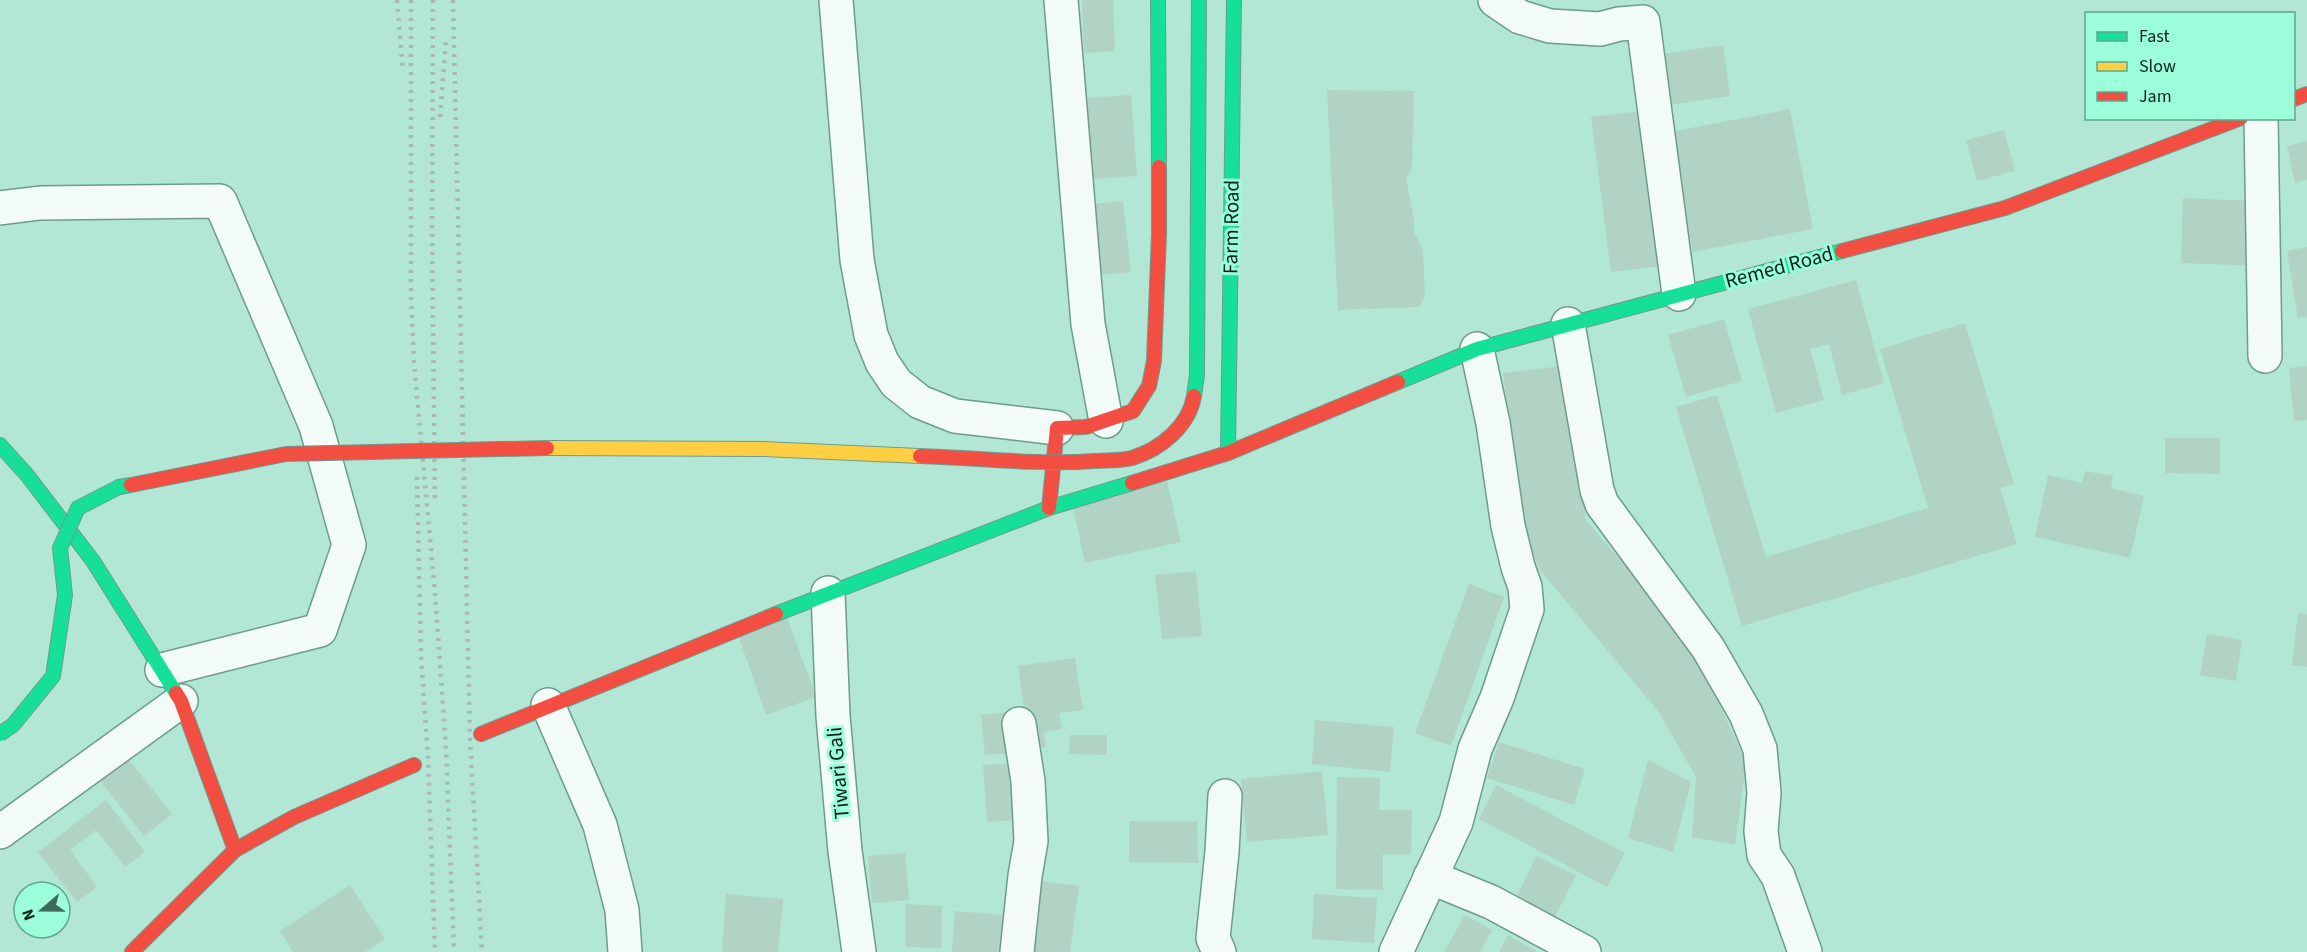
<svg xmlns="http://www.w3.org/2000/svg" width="2307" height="952" viewBox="0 0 2307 952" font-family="'Source Sans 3',sans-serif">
<rect width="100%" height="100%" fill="#b2e7d5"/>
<g fill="#b1d3c4">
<polygon points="1082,0 1113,0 1115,51 1084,53"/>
<polygon points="1723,45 1730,96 1670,105 1662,54"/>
<polygon points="1327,90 1414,91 1412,170 1406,177 1414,219 1414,232 1423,250 1425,297 1419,307 1338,310"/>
<polygon points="1131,95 1137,176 1092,179 1086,98"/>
<polygon points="1790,109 1813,229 1693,252 1670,132"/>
<polygon points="1641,111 1662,266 1611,272 1591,117"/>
<polygon points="2004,130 2015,171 1977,181 1966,140"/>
<polygon points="2307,141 2307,180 2295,183 2287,146"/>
<polygon points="2183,198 2258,201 2256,266 2181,263"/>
<polygon points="1123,201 1131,272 1100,275 1093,204"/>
<polygon points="2307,247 2307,317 2298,318 2287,251"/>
<polygon points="1856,280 1884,383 1842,395 1829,344 1810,349 1824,400 1776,413 1748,309"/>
<polygon points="1724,319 1742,381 1686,397 1668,335"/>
<polygon points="1965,323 2014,484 2000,488 2017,544 1742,626 1676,407 1717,395 1766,557 1928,508 1880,349"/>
<polygon points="1570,365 1586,520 1651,596 1689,647 1707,677 1746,763 1735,845 1692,837 1696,777 1658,711 1540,570 1522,531 1503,373"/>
<polygon points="2307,366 2307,420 2294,421 2289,368"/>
<polygon points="2165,438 2220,438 2220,474 2165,473"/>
<polygon points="2085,471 2113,476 2111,488 2144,496 2130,558 2035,537 2048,475 2082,483"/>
<polygon points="1167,481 1181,542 1085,563 1072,502"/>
<polygon points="1196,571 1202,636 1162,639 1155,575"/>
<polygon points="1469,584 1504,597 1451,746 1415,733"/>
<polygon points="2298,613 2307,614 2307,667 2292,665"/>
<polygon points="787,617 816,697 766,715 738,635"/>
<polygon points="2207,634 2242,640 2236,681 2200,675"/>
<polygon points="1075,658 1083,710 1059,713 1062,729 1044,732 1046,747 1030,749 1018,666"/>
<polygon points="1007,712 1011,753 985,755 981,715"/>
<polygon points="1315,720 1394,727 1390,772 1312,764"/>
<polygon points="1070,735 1107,735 1107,755 1069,754"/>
<polygon points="1499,742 1585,769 1574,805 1487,778"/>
<polygon points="125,755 172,814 144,836 97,777"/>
<polygon points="1648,760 1691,782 1673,852 1628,838"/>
<polygon points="1015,763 1019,820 987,822 983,765"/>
<polygon points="1322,771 1328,835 1247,842 1241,779"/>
<polygon points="1337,777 1380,778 1379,810 1412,810 1411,855 1383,854 1383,890 1336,889"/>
<polygon points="1496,785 1625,853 1607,887 1479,819"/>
<polygon points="106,800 145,852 125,867 96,830 70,850 97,887 77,902 38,852"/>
<polygon points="1129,821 1197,821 1198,863 1129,862"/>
<polygon points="905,853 909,900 872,903 868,856"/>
<polygon points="1536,856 1576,875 1555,917 1516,898"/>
<polygon points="1034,880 1079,886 1070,952 1024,952"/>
<polygon points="350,885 385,939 365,952 293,952 280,931"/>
<polygon points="726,894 783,899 778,952 722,952"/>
<polygon points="1314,894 1377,898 1374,943 1312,939"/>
<polygon points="906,904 942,906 941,948 905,947"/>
<polygon points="955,911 1015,916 1012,952 952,952"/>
<polygon points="1465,915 1492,930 1480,952 1444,952"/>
<polygon points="1508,935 1538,952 1499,952"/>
</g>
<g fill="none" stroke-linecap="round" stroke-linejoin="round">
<defs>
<g id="street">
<polyline points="836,0 857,260 871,335 882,362 896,383 920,402 955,416 1057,428"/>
<polyline points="1061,0 1088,324 1106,421"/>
<polyline points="1495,0 1520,17 1550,26 1600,29 1619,24 1643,22 1679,294"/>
<polyline points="2261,118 2265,356"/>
<polyline points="0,208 40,203 220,201 316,426 349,545 320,630 162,670"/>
<polyline points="1568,324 1597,490 1602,504 1708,648 1746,714 1760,749 1764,793 1761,831 1764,855 1778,876 1805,952"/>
<polyline points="828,593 833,716 845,851 859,952"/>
<polyline points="548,705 600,825 622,910 625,952"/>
<polyline points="0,832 181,701"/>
<polyline points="1430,877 1491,902 1584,952"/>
<polyline points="1017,952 1025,876 1031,841 1028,781 1019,724"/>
<polyline points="1219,952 1213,938 1222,852 1225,796"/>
<polyline points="1396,952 1456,822 1475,749 1497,698 1527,609 1525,587 1518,567 1508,526 1493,423 1477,349"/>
</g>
<g id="fast">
<polyline points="1158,0 1159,167"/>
<polyline points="1398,382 1477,349 1842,251"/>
<polyline points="0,445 27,475 93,561 176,693"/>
<polyline points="1228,453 1234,0"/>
<polyline points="776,614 1049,508 1132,483"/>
</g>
<g id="jam">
<polyline points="2294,99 2307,94"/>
<polyline points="1842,251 2005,208 2241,118"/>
<polyline points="1132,483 1228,453 1398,382"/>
<polyline points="1049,508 1057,428 1086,427 1133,411 1149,386 1154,361 1159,234 1159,167"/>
<polyline points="176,693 181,701 235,850"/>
<polyline points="481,734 776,614"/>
<polyline points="132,952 235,850 294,817 414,765"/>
</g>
</defs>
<use href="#street" stroke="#6d9b8e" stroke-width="36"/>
<use href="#fast" stroke="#6d9b8e" stroke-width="16"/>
<use href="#jam" stroke="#6d9b8e" stroke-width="16"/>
<use href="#street" stroke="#f3fbf9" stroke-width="33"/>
<use href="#fast" stroke="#16e098" stroke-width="14"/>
<use href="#jam" stroke="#f24e42" stroke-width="14"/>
<g stroke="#aab7b2" stroke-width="4.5" stroke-dasharray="3 6" stroke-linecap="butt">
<polyline points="397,0 403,72"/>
<polyline points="411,0 411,297 414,363 435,593 446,749 454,952"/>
<polyline points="433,0 432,230 435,503"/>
<polyline points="453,0 470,739 482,952"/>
<polyline points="440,117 446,39"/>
<polyline points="417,477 421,655 428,759 435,952"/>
</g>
<defs>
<g id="fast-bridge">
<polyline points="1194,396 1197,375 1199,0"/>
<polyline points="0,734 13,725 53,676 65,595 60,548 78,508 119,487 131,485"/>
</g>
<polyline id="slow-bridge" points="547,448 763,449 920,456"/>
<g id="jam-bridge">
<path d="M920 456C978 458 1037 465 1095 461 1107 460 1121 461 1132 458 1161 449 1189 426 1194 396"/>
<polyline points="131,485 286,454 547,448"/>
</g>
</defs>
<use href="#fast-bridge" stroke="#6d9b8e" stroke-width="16" stroke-linecap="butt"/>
<use href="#slow-bridge" stroke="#6d9b8e" stroke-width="16" stroke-linecap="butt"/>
<use href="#jam-bridge" stroke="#6d9b8e" stroke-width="16" stroke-linecap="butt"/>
<use href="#fast-bridge" stroke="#16e098" stroke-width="14"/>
<use href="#slow-bridge" stroke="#ffcf43" stroke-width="14"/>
<use href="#jam-bridge" stroke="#f24e42" stroke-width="14"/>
</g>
<g text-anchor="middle" stroke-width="6" stroke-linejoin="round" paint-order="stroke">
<g font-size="21" fill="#04241b" stroke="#9cfddb">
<text transform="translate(1231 227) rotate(-89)" y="7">Farm Road</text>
<text transform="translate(1779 267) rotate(-15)" y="7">Remed Road</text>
<text transform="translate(838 773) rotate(-95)" y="7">Tiwari Gali</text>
</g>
</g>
<rect x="2085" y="12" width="210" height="108" fill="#9cfddb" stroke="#5fa68e" stroke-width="1.5"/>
<rect x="2097" y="32" width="30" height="9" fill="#16e098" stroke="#5fa68e" stroke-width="1.5"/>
<text x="2139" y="42" font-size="18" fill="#04241b">Fast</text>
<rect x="2097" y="62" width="30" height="9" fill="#ffcf43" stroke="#5fa68e" stroke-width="1.5"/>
<text x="2139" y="72" font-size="18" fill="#04241b">Slow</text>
<rect x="2097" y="92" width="30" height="9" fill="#f24e42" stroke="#5fa68e" stroke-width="1.5"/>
<text x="2139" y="102" font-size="18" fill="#04241b">Jam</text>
<g transform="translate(42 910) rotate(250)"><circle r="28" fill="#9cfddb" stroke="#5fa68e" stroke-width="1.5"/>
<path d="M0-4.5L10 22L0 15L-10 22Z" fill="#41685c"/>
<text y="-9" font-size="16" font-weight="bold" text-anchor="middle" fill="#04241b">N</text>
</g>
</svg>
